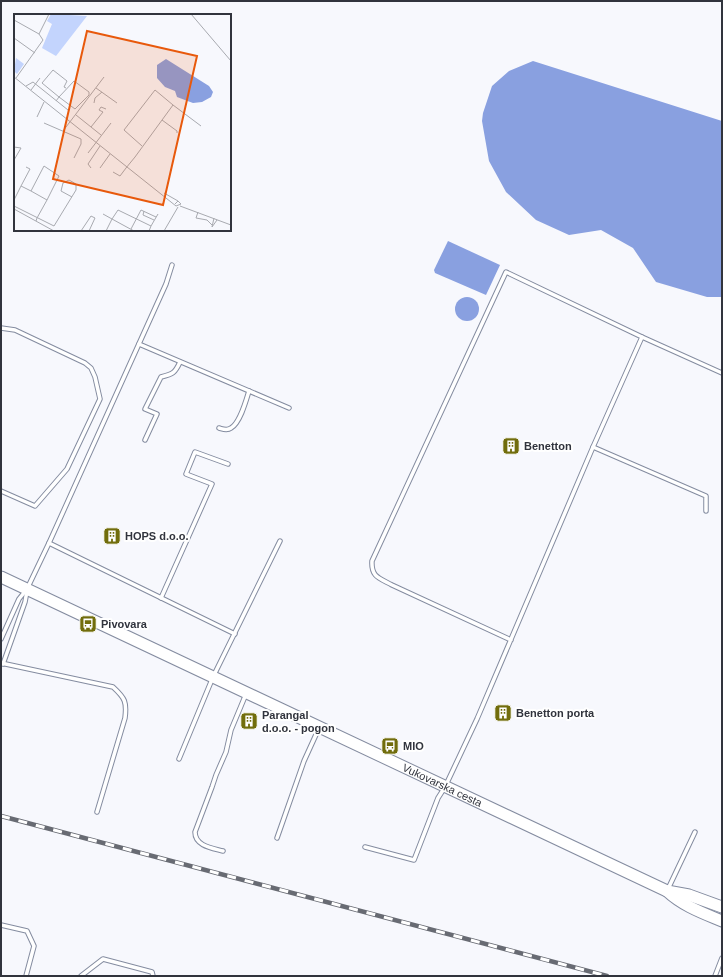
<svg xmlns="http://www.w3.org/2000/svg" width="723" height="977" viewBox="0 0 723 977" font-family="Arial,sans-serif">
<rect width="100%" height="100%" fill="#f7f8fd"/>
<g fill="#89a0e0">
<polygon points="533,61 722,121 722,297 707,297 656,282 633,248 601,230 569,235 536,220 506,192 489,161 482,121 483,113 492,86 509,71"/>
<polygon points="448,241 500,265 486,295 435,273 434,270"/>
<circle cx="467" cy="309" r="12"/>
</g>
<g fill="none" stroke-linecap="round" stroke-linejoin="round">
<defs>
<g id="service">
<polyline points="1,328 15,330 85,363 91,368 95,377 100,399 67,469 35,506 1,491"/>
<polyline points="642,337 722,373"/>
<polyline points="139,344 289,408"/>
<path d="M219 428C223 429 227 431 231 428 240 423 246 401 249 391"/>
<path d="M145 440 157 414 145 409 161 377C173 374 175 373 180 362"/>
<polyline points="593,447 706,496 706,511"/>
<polyline points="49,543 235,634"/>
<polyline points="161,598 212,484 186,474 195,452 228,464"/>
<polyline points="1,639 19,599 27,589 49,543 166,284 172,265"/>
<path d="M1 663 113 687C125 698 127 702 125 718L97 812"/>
<polyline points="3,664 25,602 27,591"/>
<polyline points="179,759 213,677 280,541"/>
<polyline points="277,838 304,761 319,728"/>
<path d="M365 847 414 860 438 798 445 787 477 719 593 447 642 337 506 272 372 561C371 577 379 578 392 585L511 640"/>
<path d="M223 851C212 848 195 846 195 832L212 787 216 775 226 752 231 730 246 694"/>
<polyline points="668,889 695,832"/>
<polyline points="1,925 27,931 34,946 26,976"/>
<polyline points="81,976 103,959 152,972 153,976"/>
<polyline points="715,976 722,958"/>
</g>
<g id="secondary">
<path id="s1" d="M1 577 667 891C683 906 703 913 722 921"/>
<polyline points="667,891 689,895 722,907"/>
</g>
</defs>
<use href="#service" stroke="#848ca0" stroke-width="5.5"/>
<use href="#secondary" stroke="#848ca0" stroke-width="13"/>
<use href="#service" stroke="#fff" stroke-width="3.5"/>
<use href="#secondary" stroke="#fff" stroke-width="11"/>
<defs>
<polyline id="rail" points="1,816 607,976"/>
</defs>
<use href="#rail" stroke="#686b73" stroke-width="4.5"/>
<use href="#rail" stroke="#fff" stroke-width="3" stroke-dasharray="9" stroke-linecap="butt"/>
</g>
<defs>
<symbol id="building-square" viewBox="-11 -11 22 22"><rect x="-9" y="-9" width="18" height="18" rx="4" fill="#716d0c" stroke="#fff"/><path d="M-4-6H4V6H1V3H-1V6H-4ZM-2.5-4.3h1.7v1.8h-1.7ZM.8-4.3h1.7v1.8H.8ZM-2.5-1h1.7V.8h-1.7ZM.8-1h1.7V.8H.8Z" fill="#fff"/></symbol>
<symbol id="bus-square" viewBox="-11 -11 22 22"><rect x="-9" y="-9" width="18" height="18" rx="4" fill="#716d0c" stroke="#fff"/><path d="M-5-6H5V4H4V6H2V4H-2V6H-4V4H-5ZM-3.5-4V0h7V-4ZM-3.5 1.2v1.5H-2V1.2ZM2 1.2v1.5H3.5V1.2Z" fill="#fff"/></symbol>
</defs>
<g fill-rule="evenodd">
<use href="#building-square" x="501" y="436" width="20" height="20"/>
<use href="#building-square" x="102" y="526" width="20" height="20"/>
<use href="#bus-square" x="78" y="614" width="20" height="20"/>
<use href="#building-square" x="493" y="703" width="20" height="20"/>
<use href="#building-square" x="239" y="711" width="20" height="20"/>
<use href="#bus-square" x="380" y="736" width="20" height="20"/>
</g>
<g text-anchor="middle" stroke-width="4" stroke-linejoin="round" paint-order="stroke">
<g font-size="11" font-weight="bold" fill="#31343d" stroke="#fff" text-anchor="start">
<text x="524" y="450">Benetton</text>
<text x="125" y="540">HOPS d.o.o.</text>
<text x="101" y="628">Pivovara</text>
<text x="516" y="717">Benetton porta</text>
<text x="262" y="719">Parangal<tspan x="262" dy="13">d.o.o. - pogon</tspan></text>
<text x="403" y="750">MIO</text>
</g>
<g font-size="11" fill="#31343d" stroke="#fff">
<text dy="4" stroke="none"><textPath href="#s1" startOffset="488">Vukovarska cesta</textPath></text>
</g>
</g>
<g transform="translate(14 14)">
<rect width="217" height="217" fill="#f7f8fd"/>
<path d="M37 0 73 2 42 42 28 34 38 10 33 7ZM2 44 10 50 3 60 0 57Z" fill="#c3d4fd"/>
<path d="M152 45 195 72 199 78 197 83 188 88 179 89 163 83 161 77 151 73 143 64V51Z" fill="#89a0e0"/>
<path fill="none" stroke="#a8aab0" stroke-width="1" d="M177 0 217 47M0 6 25 20 29 26 2 64M25 20 35 0M0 24 21 39M0 63 162 192 167 190 164 187 161 190M60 67 75 78V81L61 95 45 83ZM12 72 19 68 54 96M82 74 103 89M17 76 26 64M42 87 45 83 28 69 39 56 53 67 50 73 52 74M80 89 81 84 88 78M159 91 187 112M62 101 87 121M23 103 30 88M148 106 163 117V119M30 109 67 125V130L60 144M77 113 89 98 85 96 87 93 92 95M49 117 90 63M0 133 7 134 0 146M74 139 97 109M77 154 74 150 86 132M86 154 96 140M99 158 106 162 112 154 121 143 159 91 141 76 110 116 128 132M7 172 16 155 12 153M150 179 164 187M0 186 7 172 17 177M0 192 40 212 62 176V170L55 166 49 169 47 177 58 183M166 192 217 211M0 195 40 217M130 197 129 201 140 206M184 198 182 204 193 206 198 211M89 200 98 205 104 196 137 212 135 217M200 204 198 213 203 206M22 207 23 204 33 186 45 162 30 152 17 177 33 186M137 212 144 200M117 215 127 196 142 203M67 217 77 202 81 204 75 217M92 217 98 205 120 217M150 217 164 193"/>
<path fill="#e8590c" fill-opacity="0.15" stroke="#e8590c" stroke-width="2" d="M73 17 183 42 149 191 39 165Z"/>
<rect width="217" height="217" fill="none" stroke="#31343d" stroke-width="2"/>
</g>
<rect width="723" height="977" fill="none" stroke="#31343d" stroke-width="4"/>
</svg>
